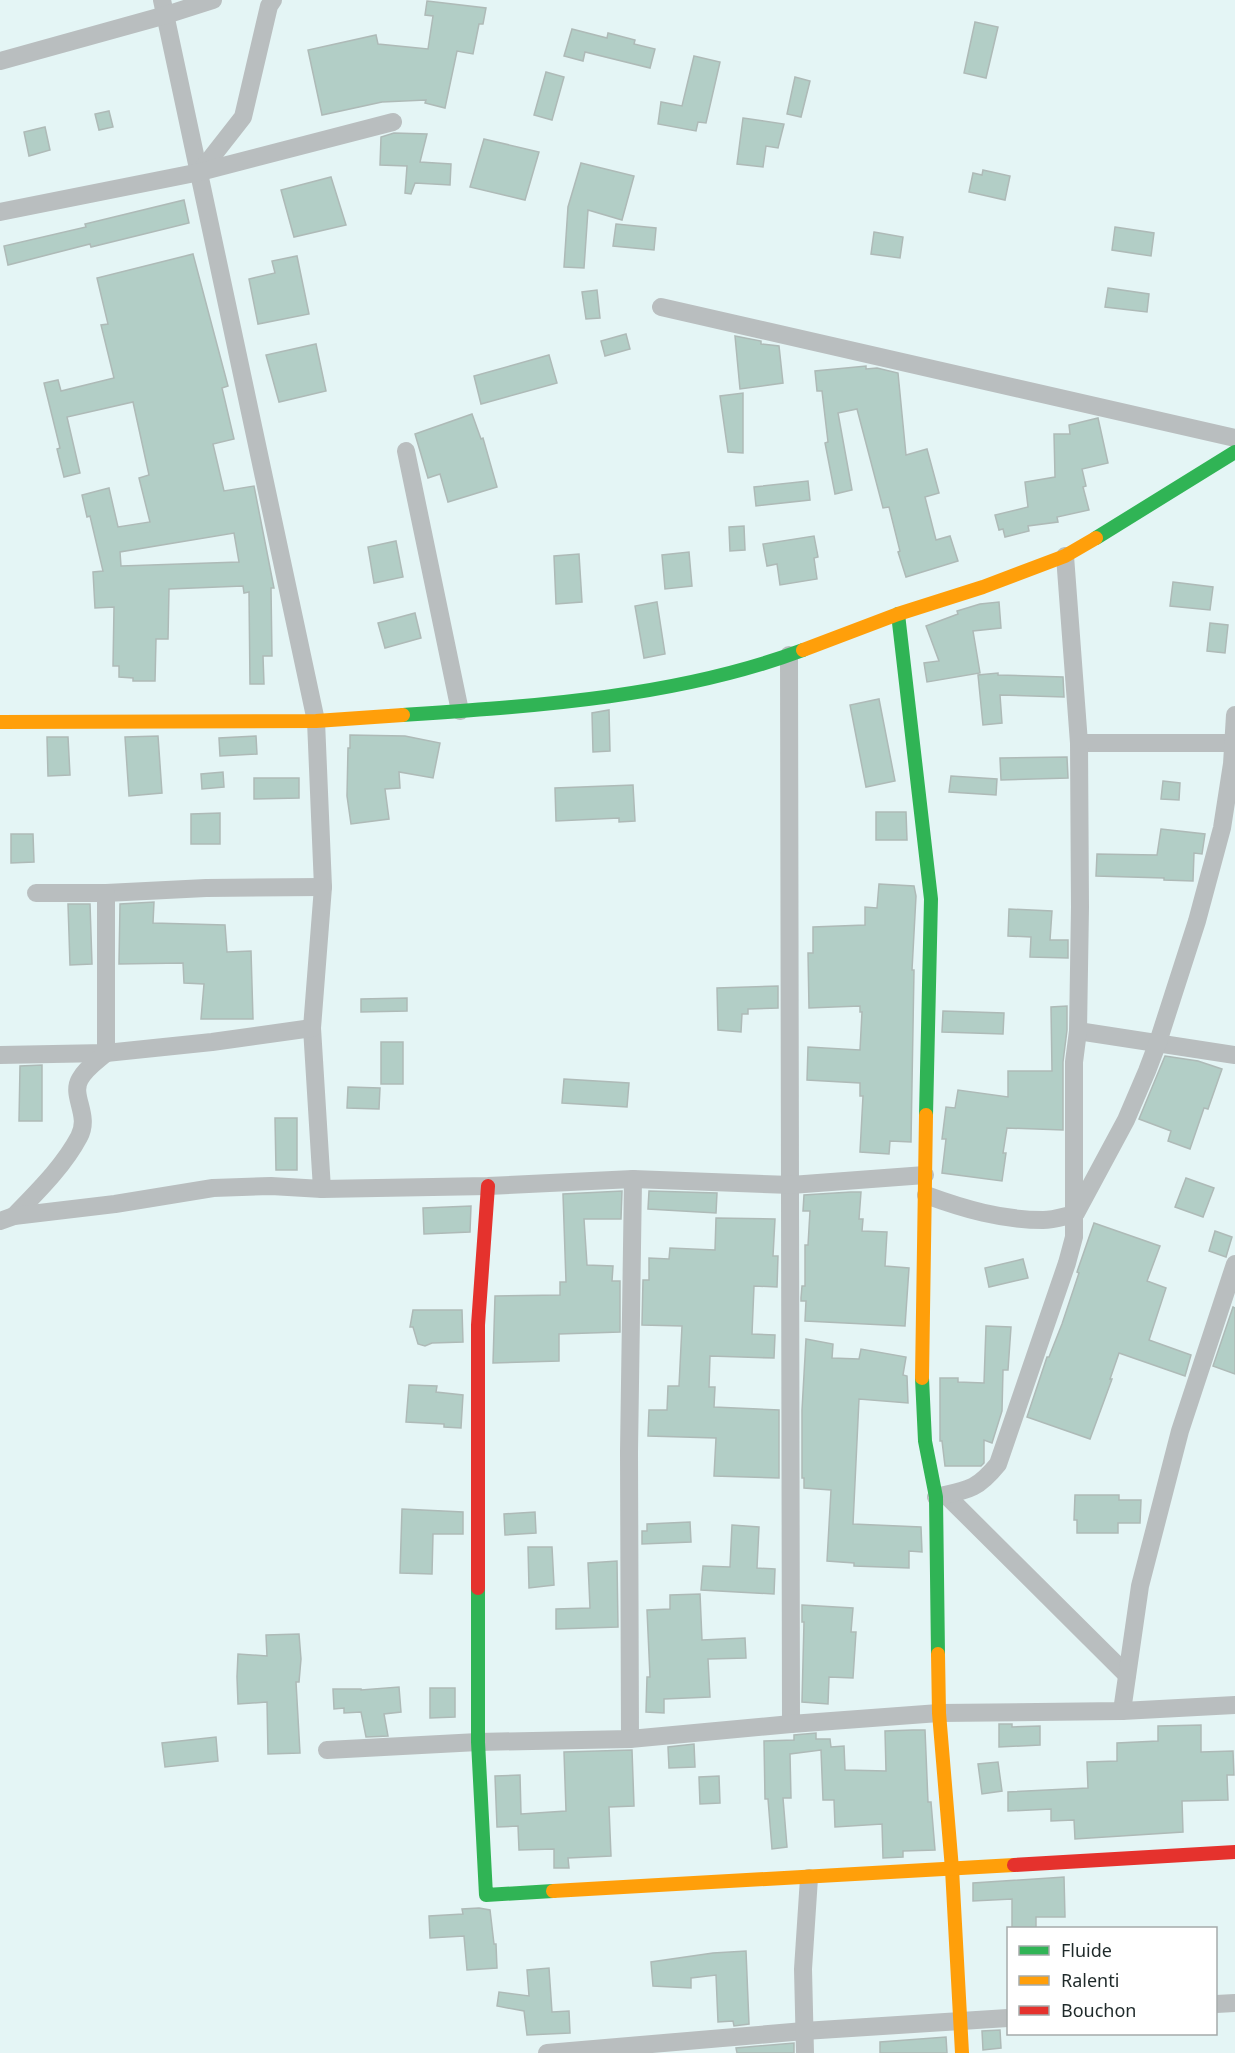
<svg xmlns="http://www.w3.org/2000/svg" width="1235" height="2053" viewBox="0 0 1235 2053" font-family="'Noto Sans',sans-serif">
<rect width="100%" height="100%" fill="#e4f5f5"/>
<g fill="#b2cec6" stroke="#aebab7" stroke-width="1.5" fill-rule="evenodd">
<polygon points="427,1 486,8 483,24 479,24 473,54 457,51 445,108 425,103 426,100 382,102 322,115 308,50 376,35 378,44 428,49 433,16 425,15"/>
<polygon points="975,22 998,27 986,78 964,73"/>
<polygon points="572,29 607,38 608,33 635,40 634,44 655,49 650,68 585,52 583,61 564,56"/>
<polygon points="694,56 720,62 706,123 698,122 696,131 658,124 661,102 682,106"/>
<polygon points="546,72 564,77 552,120 534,115"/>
<polygon points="795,77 810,81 801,117 787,114"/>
<polygon points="109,111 113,127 99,130 95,114"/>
<polygon points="743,118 784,124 778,148 766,146 763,167 737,164"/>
<polygon points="45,127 50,150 29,156 24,132"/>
<polygon points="394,133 427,134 420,162 451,164 450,185 415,183 411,194 405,193 407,166 380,165 381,137"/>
<polygon points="484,139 539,152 525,200 470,187"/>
<polygon points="581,163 634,176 622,220 588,210 584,268 564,267 568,207"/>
<polygon points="983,170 1010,176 1005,200 969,192 973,173 982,175"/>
<polygon points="331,177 346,225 294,237 281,190"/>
<polygon points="184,200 189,223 91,247 90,244 8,265 4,246 86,227 85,224"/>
<polygon points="616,224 656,228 654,250 613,246"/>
<polygon points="1115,227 1154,233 1151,256 1112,250"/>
<polygon points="874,232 903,237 900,258 871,254"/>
<path d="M193 254 228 386 222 388 234 439 213 444 224 491 254 486 274 588H271L272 656H263L264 684H250L249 592 244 593 243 586 169 589 168 639H156L155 681H133V678L119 677V666H113L114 607 95 608 93 572 103 571 90 516 87 517 82 495 109 488 118 527 150 522 139 478 149 475 133 402 67 417 80 473 64 477 57 449 60 448 44 383 58 380 61 391 114 378 101 325 108 324 97 278ZM234 533 239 562 121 566 120 552Z"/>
<polygon points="297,256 309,314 258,324 249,279 275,273 272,261"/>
<polygon points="1108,288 1149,294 1147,312 1105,307"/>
<polygon points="597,290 600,318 586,319 582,292"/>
<polygon points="626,334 630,349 605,356 601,341"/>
<polygon points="735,336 761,341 761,344 779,346 783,383 740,389"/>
<polygon points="316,344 326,391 279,402 266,355"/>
<polygon points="549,355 557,383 481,404 474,376"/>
<polygon points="866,366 866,369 877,368 898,373 906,455 927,449 939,493 925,497 936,540 950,536 958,561 906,577 898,552 900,551 889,507 883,508 857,409 838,413 852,490 835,494 825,443 828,442 822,391 817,391 815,371"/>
<polygon points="743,393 743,453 728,452 720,396"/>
<polygon points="472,414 481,439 483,438 497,487 448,502 440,474 428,478 415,434"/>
<polygon points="1098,418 1108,463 1082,469 1086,486 1083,487 1089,510 1057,517 1058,522 1028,526 1029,531 1005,537 1003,529 999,530 995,515 1028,507 1025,482 1055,477 1054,434 1070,434 1069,425"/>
<polygon points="808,481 810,500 756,506 754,487"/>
<polygon points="744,526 745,550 730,551 729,527"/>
<polygon points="814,536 818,557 814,558 817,579 780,585 777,564 767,566 763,544"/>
<polygon points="396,541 403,577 374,583 368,547"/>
<polygon points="689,552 692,586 665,589 662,555"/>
<polygon points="579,554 582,602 556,604 554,556"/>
<polygon points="1173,582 1213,587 1210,610 1170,606"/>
<polygon points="657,602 665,654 644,658 635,606"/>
<polygon points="999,602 1001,628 973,631 980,673 927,682 924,663 939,661 926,626 958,614 957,611 980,604"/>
<polygon points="415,613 421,638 385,648 378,623"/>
<polygon points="1210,623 1228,625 1225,653 1207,651"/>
<polygon points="998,673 998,675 1063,677 1064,697 1000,695 1002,723 983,725 978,675"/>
<polygon points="879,699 895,781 866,787 850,705"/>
<polygon points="609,710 610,751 593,752 592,713"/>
<polygon points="350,735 405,736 440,743 433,778 399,772 400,788 385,789 389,819 351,824 347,796 348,748 350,748"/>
<polygon points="158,736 162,793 129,796 125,737"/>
<polygon points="256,736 257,754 220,756 219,738"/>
<polygon points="47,737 68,737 70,775 48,776"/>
<polygon points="1067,757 1068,778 1001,780 1000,758"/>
<polygon points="223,772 224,787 202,789 201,774"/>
<polygon points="951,776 997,779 996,795 949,792"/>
<polygon points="254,778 299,778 299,798 254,799"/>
<polygon points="1163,781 1180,783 1179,800 1161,799"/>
<polygon points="633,785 635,821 619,822 619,818 556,821 555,788"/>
<polygon points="876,812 906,812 907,840 876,840"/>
<polygon points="220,813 220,844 191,844 191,814"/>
<polygon points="1161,829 1205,834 1202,854 1194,853 1193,881 1164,880 1164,878 1096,876 1097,854 1157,855"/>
<polygon points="11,834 33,834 34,862 11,863"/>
<polygon points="879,884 914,886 916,896 912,970 914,970 911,1142 890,1141 889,1154 860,1152 863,1096 860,1096 860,1083 807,1080 808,1047 860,1050 862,1012 860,1012 860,1006 809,1008 808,953 813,953 813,927 865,925 865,907 877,908"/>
<polygon points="154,902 153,923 225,925 227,952 251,951 253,1019 201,1019 204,984 184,983 183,963 119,964 120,904"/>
<polygon points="68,904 90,904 92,964 70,965"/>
<polygon points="1009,909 1052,911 1050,940 1068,940 1068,958 1030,957 1031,937 1008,936"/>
<polygon points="778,986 778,1008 748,1009 748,1014 742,1014 741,1032 718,1030 717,988"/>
<polygon points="407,998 407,1011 361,1012 361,999"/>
<polygon points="1067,1006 1067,1030 1063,1062 1063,1130 1007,1128 1003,1153 1006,1153 1002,1181 942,1173 946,1139 942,1139 946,1107 955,1108 958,1090 1008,1097 1008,1071 1052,1071 1051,1007"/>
<polygon points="943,1011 1004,1013 1003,1034 942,1032"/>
<rect x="381" y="1042" width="22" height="42"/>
<polygon points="1165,1056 1198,1061 1222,1069 1208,1109 1204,1108 1190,1149 1168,1141 1171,1131 1139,1119"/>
<polygon points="42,1065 42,1121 19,1121 20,1066"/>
<polygon points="564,1079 629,1083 627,1107 562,1103"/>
<polygon points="348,1087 380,1088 379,1109 347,1108"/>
<polygon points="275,1118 297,1118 297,1170 276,1170"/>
<polygon points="1186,1178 1214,1188 1203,1217 1175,1207"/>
<polygon points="622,1191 621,1219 584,1219 587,1265 613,1266 612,1281 620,1281 620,1332 559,1334 559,1361 493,1363 495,1296 560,1295 560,1282 566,1282 563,1194"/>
<polygon points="649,1191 717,1193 716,1213 648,1209"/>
<polygon points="851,1192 861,1192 859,1219 863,1219 862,1231 887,1232 885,1266 909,1268 905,1326 805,1321 806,1301 801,1301 801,1298 802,1286 805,1286 805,1245 808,1245 810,1211 803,1211 804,1195"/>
<polygon points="471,1206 470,1232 424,1234 423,1208"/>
<polygon points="716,1218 775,1219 773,1256 778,1256 777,1287 754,1286 752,1334 775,1335 774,1358 710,1356 709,1387 715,1387 714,1407 779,1410 779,1478 714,1476 716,1438 648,1436 649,1410 667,1410 668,1386 679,1386 682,1326 642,1325 643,1280 649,1280 649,1258 669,1259 670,1248 715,1250"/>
<polygon points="1094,1223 1160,1246 1147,1281 1166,1288 1149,1340 1191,1355 1185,1376 1119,1353 1110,1379 1112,1379 1090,1439 1027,1417 1047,1357 1049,1357 1062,1324 1079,1273 1077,1272"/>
<polygon points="1215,1231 1232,1237 1226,1257 1209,1251"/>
<polygon points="1023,1259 1028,1278 989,1287 985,1268"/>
<polygon points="1233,1307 1235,1308 1235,1374 1213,1366"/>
<polygon points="413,1310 462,1310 463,1342 432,1343 425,1346 418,1344 413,1327 410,1327"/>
<polygon points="986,1326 1011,1327 1008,1370 1003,1370 1002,1411 992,1443 984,1440 984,1463 981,1466 945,1466 942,1441 940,1441 940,1378 958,1378 958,1382 984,1383"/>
<polygon points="806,1339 833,1344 832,1358 859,1359 861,1349 906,1357 903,1375 907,1376 908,1403 859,1399 853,1524 921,1527 922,1552 909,1551 909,1568 854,1566 854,1563 827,1561 831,1490 804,1488 804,1478 802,1478 802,1410"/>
<polygon points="409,1385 437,1386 436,1392 463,1395 461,1428 444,1427 444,1424 406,1422"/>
<polygon points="1075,1495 1119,1495 1119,1500 1141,1500 1140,1523 1118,1523 1118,1533 1077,1533 1077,1520 1074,1520"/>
<polygon points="402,1509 463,1512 463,1534 433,1534 432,1574 400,1573"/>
<polygon points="535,1512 536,1533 505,1535 504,1514"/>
<polygon points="690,1522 691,1542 642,1544 642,1531 647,1531 647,1524"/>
<polygon points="732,1525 759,1527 757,1568 775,1569 774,1594 701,1590 703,1566 730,1567"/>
<polygon points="528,1547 552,1547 554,1585 529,1588"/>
<polygon points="617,1561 618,1627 556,1629 556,1609 590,1608 588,1563"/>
<polygon points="700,1594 702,1640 745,1638 746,1658 708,1659 710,1697 664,1699 664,1713 646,1712 647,1677 650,1677 647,1610 670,1609 670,1595"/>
<polygon points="802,1605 853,1608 851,1632 856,1632 853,1678 829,1677 828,1704 802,1702 804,1622 802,1622"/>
<polygon points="299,1634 301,1659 299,1682 296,1682 300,1753 268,1754 267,1702 238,1704 237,1677 238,1654 267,1656 266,1635"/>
<polygon points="399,1687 401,1712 384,1714 388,1736 366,1737 361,1712 344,1713 344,1708 334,1709 333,1689 361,1689 361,1690"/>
<polygon points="430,1688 455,1688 455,1717 430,1718"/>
<polygon points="999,1724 1012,1724 1012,1727 1040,1726 1040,1745 999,1747"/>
<polygon points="1201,1725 1201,1752 1233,1751 1234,1775 1227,1775 1228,1800 1182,1801 1183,1832 1075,1839 1074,1820 1051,1821 1051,1809 1008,1811 1008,1792 1088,1788 1087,1762 1117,1761 1117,1743 1158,1741 1158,1726"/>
<polygon points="913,1730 925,1730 928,1802 931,1802 935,1850 903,1851 903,1857 883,1858 882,1824 835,1827 834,1800 823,1800 821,1750 790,1754 791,1798 783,1798 787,1847 772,1849 768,1799 765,1799 764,1741 794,1740 794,1735 816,1733 816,1739 830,1739 831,1747 844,1746 845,1770 886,1771 885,1731"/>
<polygon points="216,1737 218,1761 165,1767 162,1743"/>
<polygon points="694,1744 695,1767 669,1768 668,1747"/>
<polygon points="632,1750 634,1806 609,1807 611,1856 568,1858 569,1868 554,1868 554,1849 519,1850 518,1826 497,1827 495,1776 520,1775 521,1814 566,1811 564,1752"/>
<polygon points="998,1762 1002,1791 982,1794 978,1764"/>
<polygon points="719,1776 720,1803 700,1804 699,1777"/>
<polygon points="1064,1877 1065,1917 1036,1917 1036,1929 1012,1929 1012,1899 973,1901 973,1883"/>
<polygon points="479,1908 490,1910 494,1944 496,1944 497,1968 467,1970 464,1936 430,1938 429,1916 463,1914 462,1909"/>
<polygon points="746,1951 749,2024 734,2026 733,2021 718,2022 716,1975 691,1978 691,1988 653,1986 651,1962 713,1953"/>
<polygon points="549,1968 552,2012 569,2011 570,2033 527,2035 524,2011 497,2006 499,1992 529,1996 527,1970"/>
<polygon points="1000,2030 1001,2048 983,2050 982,2031"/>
<polygon points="946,2037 947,2053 880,2053 880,2042"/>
<polygon points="794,2043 794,2053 737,2053 736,2048"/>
</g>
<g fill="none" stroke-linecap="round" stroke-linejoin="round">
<g stroke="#b9bebf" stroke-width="18">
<polyline points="162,0 316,721 323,887 312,1028 322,1189"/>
<polyline points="0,61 166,15 213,0"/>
<polyline points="200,172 243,117 269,6 273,0"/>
<polyline points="0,212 200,172 393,122"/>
<polyline points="661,307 1235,438"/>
<polyline points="406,451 460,711"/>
<polyline points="789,655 791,1724"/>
<polyline points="1079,743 1233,743"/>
<polyline points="36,893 106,893 206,888 323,887"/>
<polyline points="1078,1031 1235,1055"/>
<polyline points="0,1055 106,1053 212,1042 312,1028"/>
<path d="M926 1195C964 1209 1002 1220 1043 1220 1054 1220 1065 1216 1075 1214"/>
<polyline points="1076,1213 1126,1120 1147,1071 1158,1042 1197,921 1222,828 1232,764 1235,715"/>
<path d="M14 1216C37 1192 63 1167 79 1137 91 1115 70 1096 80 1079 86 1068 97 1061 106 1053V893"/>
<polyline points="0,1221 14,1216 115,1204 213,1188 271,1186 322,1189 488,1186 633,1179 791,1185 925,1175"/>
<polyline points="946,1495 1127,1675"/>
<path d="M936 1497C968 1490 977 1490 998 1464L1067 1263 1074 1237V1062L1078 1031 1080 907 1079 743 1065 556"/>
<polyline points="1122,1711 1140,1586 1180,1431 1235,1264"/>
<polyline points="630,1739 629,1452 633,1179"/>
<polyline points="327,1750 478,1742 630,1739 791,1724 939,1713 1122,1711 1235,1705"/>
<polyline points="1216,2004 1235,2003"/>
<polyline points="547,2053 804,2031 1008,2018"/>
<polyline points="805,2053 803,1969 809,1878"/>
</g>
<g stroke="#30b455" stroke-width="14">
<polyline points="1096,538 1235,452"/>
<polyline points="898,614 931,899 926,1115"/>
<path d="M403 715C536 706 678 697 803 650"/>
<polyline points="922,1378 925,1441 936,1497 938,1654"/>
<polyline points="478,1588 478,1742 486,1895 553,1891"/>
</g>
<g stroke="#ff9f0a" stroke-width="14">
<polyline points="803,650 898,614 983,587 1065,556 1096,538"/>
<polyline points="0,722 316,721 403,715"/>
<polyline points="922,1378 926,1115"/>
<polyline points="938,1654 939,1713 952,1869 962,2053"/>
<polyline points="553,1891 1014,1865"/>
</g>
<g stroke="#e5322d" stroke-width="14">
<polyline points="478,1588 478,1325 488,1186"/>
<polyline points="1014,1865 1235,1852"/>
</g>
</g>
<rect x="1007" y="1927" width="210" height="108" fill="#ffffff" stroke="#a5aaaa" stroke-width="1.5"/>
<rect x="1019" y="1946" width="30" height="9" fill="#30b455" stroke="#a5aaaa" stroke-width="1.5"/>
<text x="1061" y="1957" font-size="18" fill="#1f2a2a">Fluide</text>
<rect x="1019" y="1976" width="30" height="9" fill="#ff9f0a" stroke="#a5aaaa" stroke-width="1.5"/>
<text x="1061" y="1987" font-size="18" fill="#1f2a2a">Ralenti</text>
<rect x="1019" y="2006" width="30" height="9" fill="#e5322d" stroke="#a5aaaa" stroke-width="1.5"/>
<text x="1061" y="2017" font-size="18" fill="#1f2a2a">Bouchon</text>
</svg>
